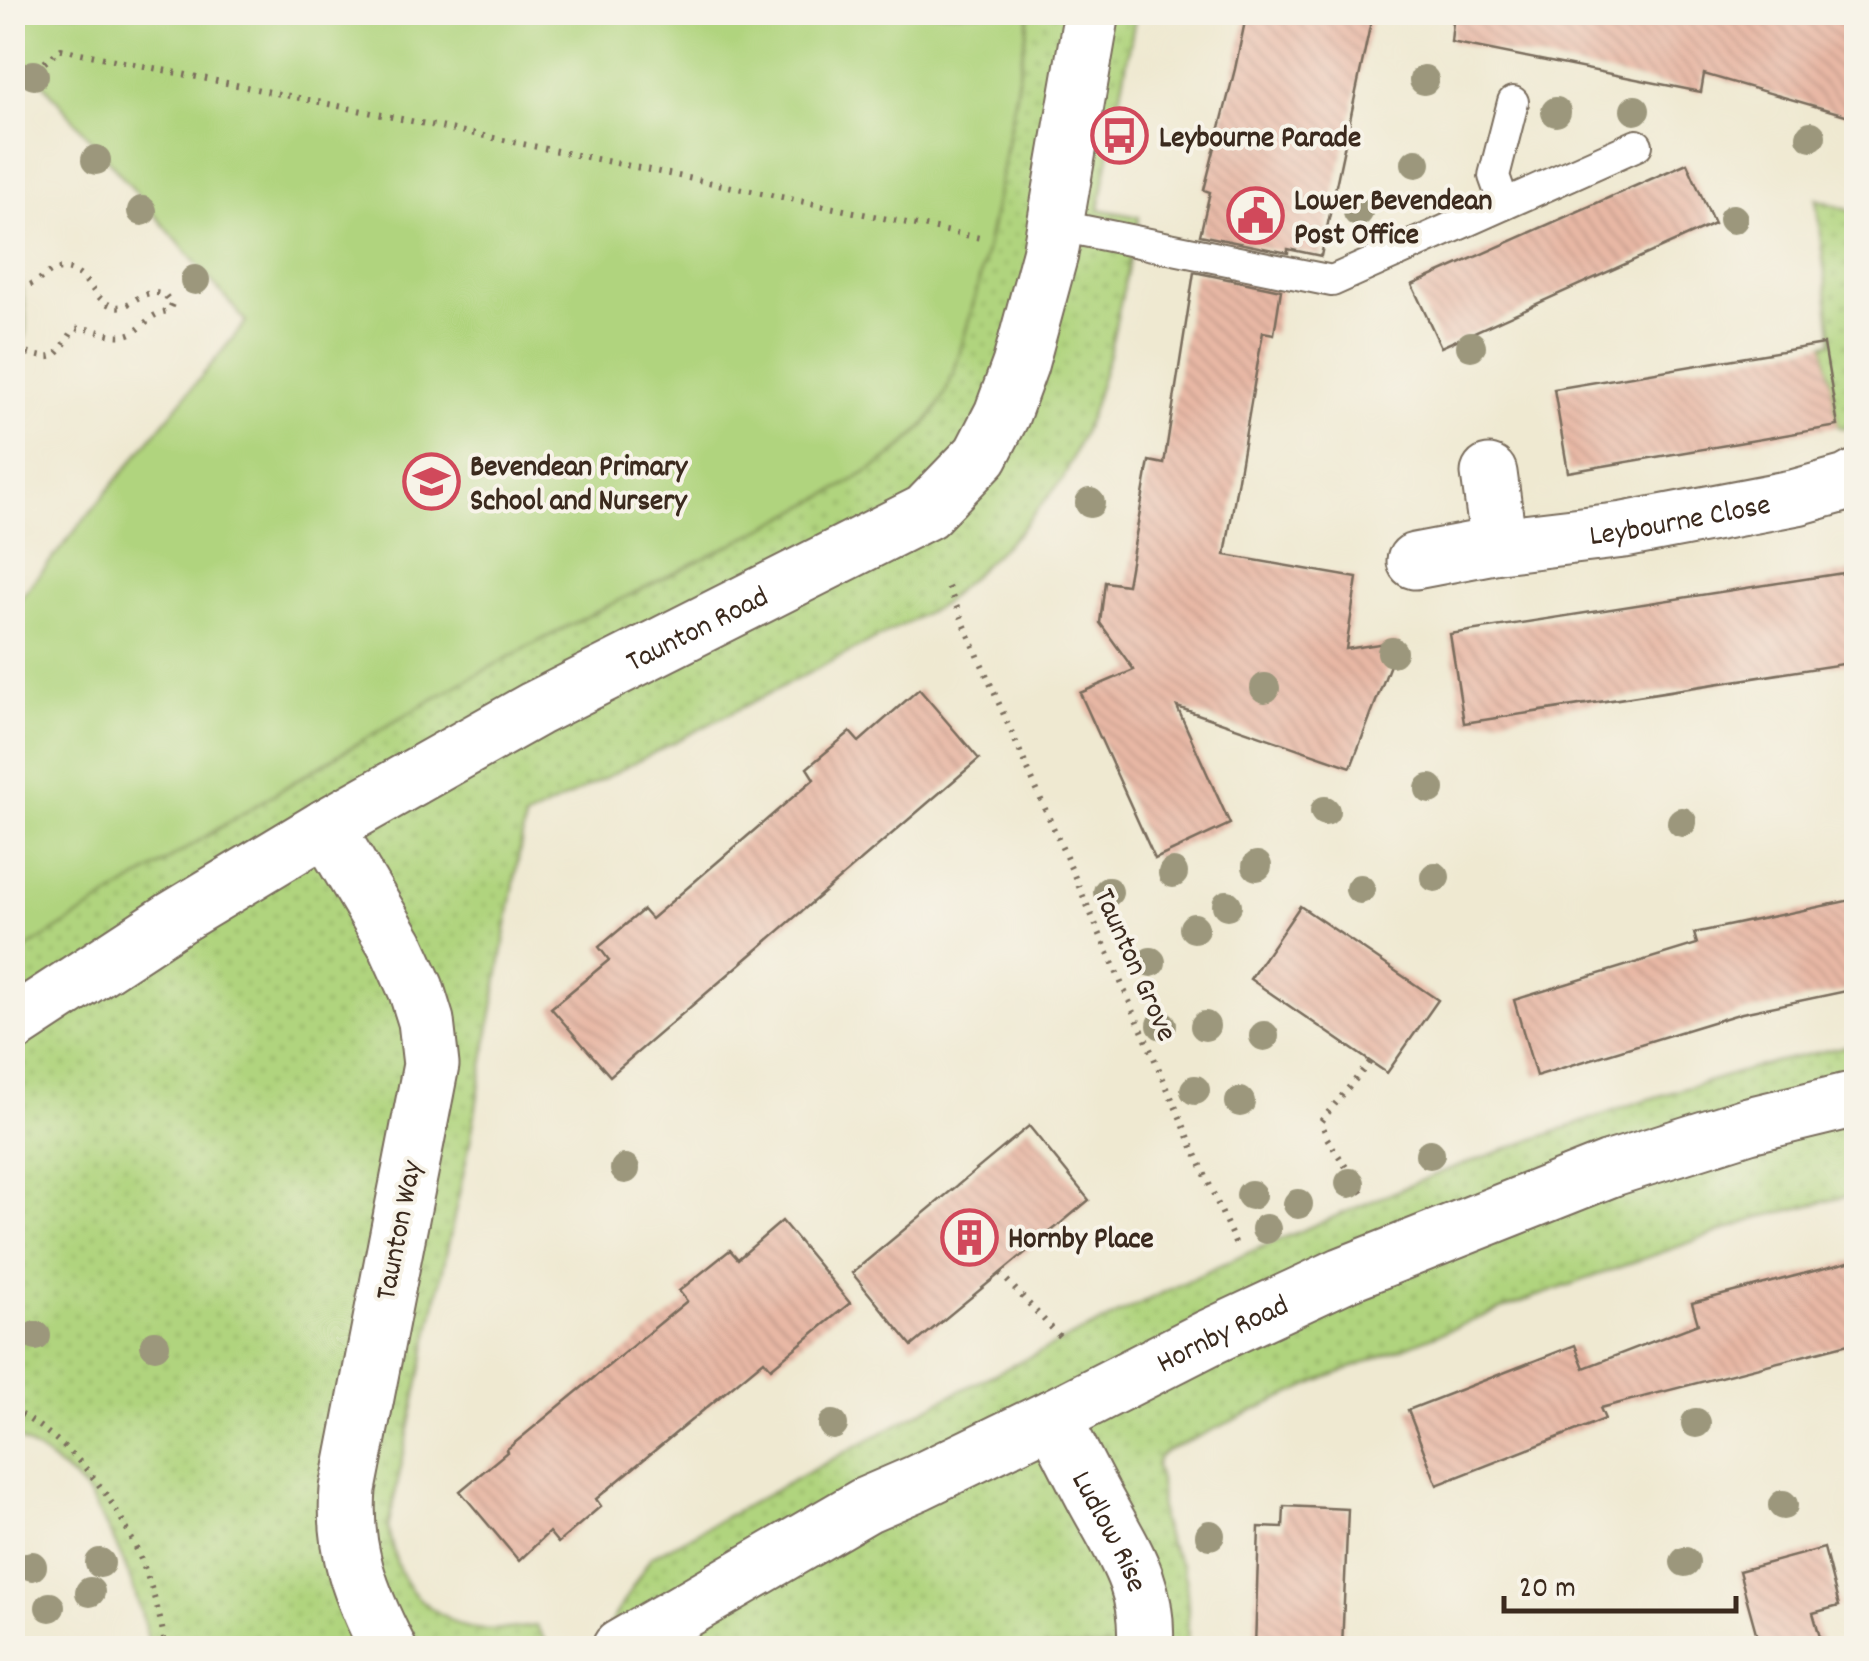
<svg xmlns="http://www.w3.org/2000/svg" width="1869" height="1661" viewBox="0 0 1869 1661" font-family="Dekko,sans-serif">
<defs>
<pattern id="grass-dots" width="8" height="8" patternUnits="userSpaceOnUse" patternTransform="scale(2.5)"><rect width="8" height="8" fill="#b0d47e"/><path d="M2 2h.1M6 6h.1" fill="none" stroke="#98b66c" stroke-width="1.8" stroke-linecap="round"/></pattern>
<pattern id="building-back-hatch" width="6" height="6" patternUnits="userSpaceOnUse" patternTransform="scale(2.5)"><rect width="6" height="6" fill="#e8b8a5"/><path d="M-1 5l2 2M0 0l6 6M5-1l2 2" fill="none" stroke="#c89e8e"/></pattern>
</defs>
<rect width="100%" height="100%" fill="#f7f3e8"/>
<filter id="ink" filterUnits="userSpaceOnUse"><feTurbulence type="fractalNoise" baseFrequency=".01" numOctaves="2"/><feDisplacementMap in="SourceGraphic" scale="20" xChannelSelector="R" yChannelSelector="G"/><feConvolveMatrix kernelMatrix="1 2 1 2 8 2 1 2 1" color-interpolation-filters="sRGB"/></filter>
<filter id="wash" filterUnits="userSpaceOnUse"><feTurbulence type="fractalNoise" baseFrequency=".0048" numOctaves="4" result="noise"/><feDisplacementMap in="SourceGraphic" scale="40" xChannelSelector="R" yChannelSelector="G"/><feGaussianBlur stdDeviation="2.25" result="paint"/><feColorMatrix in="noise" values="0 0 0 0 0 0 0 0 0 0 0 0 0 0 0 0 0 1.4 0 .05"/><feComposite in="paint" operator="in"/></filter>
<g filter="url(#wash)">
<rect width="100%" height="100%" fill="#efe9d1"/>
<g fill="url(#grass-dots)" stroke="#767f4e" stroke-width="2.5">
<path d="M1030 13H1136L1099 209 1139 217 1109 354 1090 416 1063 479 1017 534 941 605 525 819 471 1137 388 1528C396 1570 405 1595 444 1616 451 1620 458 1625 465 1627 487 1633 513 1628 536 1626L550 1648H150C140 1602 126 1559 102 1519 97 1510 92 1500 86 1492 66 1469 38 1451 13 1435L12 957C173 858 331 755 496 664 589 613 685 569 779 520 834 490 902 463 937 408 954 381 961 346 970 316 997 217 1011 114 1030 13Z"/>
<polygon points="1816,199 1856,213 1856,424 1844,429 1838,426 1824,344 1833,342"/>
<polygon points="1856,1044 1856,1194 1762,1217 1507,1307 1316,1382 1165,1452 1158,1458 1156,1466 1160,1480 1161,1521 1169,1544 1182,1566 1186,1583 1188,1607 1187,1648 595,1648 651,1557 957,1392 1179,1285 1250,1252 1437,1174 1639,1102 1774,1062"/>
</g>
<g fill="#b0d47e" stroke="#767f4e" stroke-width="2.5">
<path d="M13 12H1030V13C1010 113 997 217 970 316 961 346 954 381 937 408 901 463 834 490 779 520 685 569 589 613 496 664 331 754 173 858 13 957V607L246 322 13 48Z"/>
<path d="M13 260C25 295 34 335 13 368Z"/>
</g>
<g id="blocks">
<g fill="url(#building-back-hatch)">
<polygon points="1247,12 1373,12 1321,256 1288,249 1288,253 1200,235 1210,192 1204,190 1235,69"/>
<polygon points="1454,12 1856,12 1856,118 1704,74 1701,92 1451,42"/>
<polygon points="1687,163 1714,224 1441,347 1412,285"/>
<polygon points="1194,272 1281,290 1274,334 1263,332 1225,555 1357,578 1346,649 1399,641 1351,767 1177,707 1230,824 1155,859 1080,693 1134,670 1100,623 1105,582 1127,585 1149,461 1164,464"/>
<polygon points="1824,344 1838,426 1568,472 1554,389"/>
<polygon points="1856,571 1856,662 1464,723 1450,634"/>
<polygon points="919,689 979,759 610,1076 551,1008 609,960 599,947 643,910 651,919 814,779 807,768 850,732 859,742"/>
<polygon points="1856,899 1856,989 1742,1013 1536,1076 1514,1000 1697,944 1694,933"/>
<polygon points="1300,906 1438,1000 1387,1073 1250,979"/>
<polygon points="1029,1126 1089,1200 912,1346 852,1273"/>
<polygon points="782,1221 850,1303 771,1368 764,1360 596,1499 601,1506 558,1543 549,1532 519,1561 460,1491 507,1452 506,1450 687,1301 679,1291 730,1250 738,1259"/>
<polygon points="1856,1260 1856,1342 1600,1408 1605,1419 1437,1485 1408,1410 1575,1345 1584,1368 1698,1324 1692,1303"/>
<polygon points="1284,1506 1348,1509 1342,1648 1255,1648 1259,1527 1283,1528"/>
<polygon points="1824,1548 1839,1606 1813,1613 1822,1644 1760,1647 1739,1571"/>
</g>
</g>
</g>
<g filter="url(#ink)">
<use href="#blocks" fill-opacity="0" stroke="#7a6d5d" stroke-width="2.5"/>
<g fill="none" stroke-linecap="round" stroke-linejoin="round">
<defs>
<g id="service">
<polyline points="1504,204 1494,176 1513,102"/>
<polyline points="1055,225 1332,281 1637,145"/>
</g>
<g id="minor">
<polyline points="1489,473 1499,545"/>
<path id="s1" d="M1415 561 1499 545 1624 530 1797 497 1847 483 1856 478"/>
<path d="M326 827 396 945 416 989 426 1021 431 1065 348 1489C343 1550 361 1595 388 1648"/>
<path id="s2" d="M12 1025 175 918 326 827 535 709 926 512 981 455 1002 414 1020 365 1050 254 1092 12"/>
<path id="s3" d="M1053 1417C1067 1445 1081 1473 1096 1501 1124 1552 1150 1588 1145 1648"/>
<path id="s4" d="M620 1648 866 1505 917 1483 1053 1417 1208 1338 1343 1275 1610 1169 1749 1125 1856 1099"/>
</g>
</defs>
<use href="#service" stroke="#7a6d5d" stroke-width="34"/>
<use href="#minor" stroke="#7a6d5d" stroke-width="59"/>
<g stroke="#7a6d5d" stroke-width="6" stroke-dasharray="2.5 8" stroke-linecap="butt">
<polyline points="12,89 61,49 985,239"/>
<path d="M20 287C37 287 46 269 63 269 88 270 92 300 113 306 132 311 138 286 165 295L172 304 169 311C146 314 146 328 129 334 111 340 96 326 74 329 54 359 59 362 23 352"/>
<polyline points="948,587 1238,1250"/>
<polyline points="1363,1193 1327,1138 1321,1121 1370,1062"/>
<polyline points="1000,1273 1061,1338"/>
<path d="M12 1409C81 1448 124 1508 149 1581 156 1603 163 1625 165 1648"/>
</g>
<use href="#service" stroke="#fff" stroke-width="30"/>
<use href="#minor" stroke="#fff" stroke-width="55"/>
</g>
<g fill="#9c977c">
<circle cx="34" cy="75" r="15"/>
<circle cx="1424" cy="80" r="15"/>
<circle cx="1635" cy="110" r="15"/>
<circle cx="1556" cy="112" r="15"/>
<circle cx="1811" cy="136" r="15"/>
<circle cx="96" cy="160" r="15"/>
<circle cx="1416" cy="163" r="15"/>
<circle cx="142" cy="211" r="15"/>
<circle cx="1358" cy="212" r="15"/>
<circle cx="1733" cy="219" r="15"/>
<circle cx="195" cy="280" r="15"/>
<circle cx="1471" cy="346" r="15"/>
<circle cx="1090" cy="503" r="15"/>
<circle cx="1392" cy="652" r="15"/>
<circle cx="1265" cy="688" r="15"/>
<circle cx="1430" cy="789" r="15"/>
<circle cx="1325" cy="811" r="15"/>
<circle cx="1682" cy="822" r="15"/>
<circle cx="1257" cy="866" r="15"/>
<circle cx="1173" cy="873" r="15"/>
<circle cx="1435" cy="877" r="15"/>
<circle cx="1360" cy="889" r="15"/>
<circle cx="1108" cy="892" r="15"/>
<circle cx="1227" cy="905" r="15"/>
<circle cx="1194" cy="928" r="15"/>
<circle cx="1151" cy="962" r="15"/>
<circle cx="1162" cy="1025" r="15"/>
<circle cx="1205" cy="1026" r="15"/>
<circle cx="1264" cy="1036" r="15"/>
<circle cx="1195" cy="1090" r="15"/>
<circle cx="1240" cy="1102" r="15"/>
<circle cx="1430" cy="1154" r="15"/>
<circle cx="625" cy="1169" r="15"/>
<circle cx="1350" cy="1183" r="15"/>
<circle cx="1251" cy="1195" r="15"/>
<circle cx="1298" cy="1204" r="15"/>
<circle cx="1266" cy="1229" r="15"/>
<circle cx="36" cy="1336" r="15"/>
<circle cx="155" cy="1345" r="15"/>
<circle cx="1696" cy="1423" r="15"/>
<circle cx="833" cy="1425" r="15"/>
<circle cx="1783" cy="1505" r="15"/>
<circle cx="1210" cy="1535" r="15"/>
<circle cx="1685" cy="1562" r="15"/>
<circle cx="100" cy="1563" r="15"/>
<circle cx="32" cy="1566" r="15"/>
<circle cx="90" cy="1592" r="15"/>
<circle cx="50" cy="1607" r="15"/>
</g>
</g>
<defs>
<symbol id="bus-ring" viewBox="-11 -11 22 22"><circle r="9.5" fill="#f7f3e8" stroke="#d1495b" stroke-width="1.5"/><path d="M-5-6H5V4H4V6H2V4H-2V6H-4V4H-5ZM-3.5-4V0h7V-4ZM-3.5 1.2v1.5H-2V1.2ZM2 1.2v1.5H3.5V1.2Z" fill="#d1495b"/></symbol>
<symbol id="civic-ring" viewBox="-11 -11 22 22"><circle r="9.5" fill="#f7f3e8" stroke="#d1495b" stroke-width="1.5"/><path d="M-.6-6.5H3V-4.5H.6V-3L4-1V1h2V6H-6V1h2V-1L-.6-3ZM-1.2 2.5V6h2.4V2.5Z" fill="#d1495b"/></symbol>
<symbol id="school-ring" viewBox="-11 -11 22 22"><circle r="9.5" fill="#f7f3e8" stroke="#d1495b" stroke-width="1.5"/><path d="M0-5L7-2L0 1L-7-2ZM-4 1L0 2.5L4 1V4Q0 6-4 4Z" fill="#d1495b"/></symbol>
<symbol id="building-ring" viewBox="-11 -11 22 22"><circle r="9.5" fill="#f7f3e8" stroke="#d1495b" stroke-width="1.5"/><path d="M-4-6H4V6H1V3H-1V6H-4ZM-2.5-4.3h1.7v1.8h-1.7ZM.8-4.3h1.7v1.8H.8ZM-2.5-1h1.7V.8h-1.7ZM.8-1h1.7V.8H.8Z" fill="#d1495b"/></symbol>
</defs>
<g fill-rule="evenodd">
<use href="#bus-ring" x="1088" y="104" width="63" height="63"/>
<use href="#civic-ring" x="1224" y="184" width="63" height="63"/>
<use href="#school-ring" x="400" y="450" width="63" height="63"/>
<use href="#building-ring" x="938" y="1206" width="63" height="63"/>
</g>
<g text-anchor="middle" stroke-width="8" stroke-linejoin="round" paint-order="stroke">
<g font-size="30" font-weight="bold" fill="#3b2a1e" stroke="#f7f3e8" text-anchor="start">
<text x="1159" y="146">Leybourne Parade</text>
<text x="1294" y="209">Lower Bevendean<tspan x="1294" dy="34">Post Office</tspan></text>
<text x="470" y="475">Bevendean Primary<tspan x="470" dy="34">School and Nursery</tspan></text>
<text x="1008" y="1247">Hornby Place</text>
</g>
<g font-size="30" fill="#3b2a1e" stroke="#f7f3e8">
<text dy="10" stroke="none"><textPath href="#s1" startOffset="268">Leybourne Close</textPath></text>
<text dy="10" stroke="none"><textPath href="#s2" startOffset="792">Taunton Road</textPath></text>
<text transform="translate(1137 964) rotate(66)" y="10">Taunton Grove</text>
<text transform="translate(397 1230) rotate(-79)" y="10">Taunton Way</text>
<text dy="10" stroke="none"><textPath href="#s4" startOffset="680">Hornby Road</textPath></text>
<text dy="10" stroke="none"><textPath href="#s3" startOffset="128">Ludlow Rise</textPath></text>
</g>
</g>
<rect width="1869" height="1661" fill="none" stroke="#f7f3e8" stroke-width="50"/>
<path d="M1504 1596v15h232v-15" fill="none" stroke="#3b2a1e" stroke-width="5"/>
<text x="1519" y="1596" font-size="30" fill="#3b2a1e" stroke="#f7f3e8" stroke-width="8" paint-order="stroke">20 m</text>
</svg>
